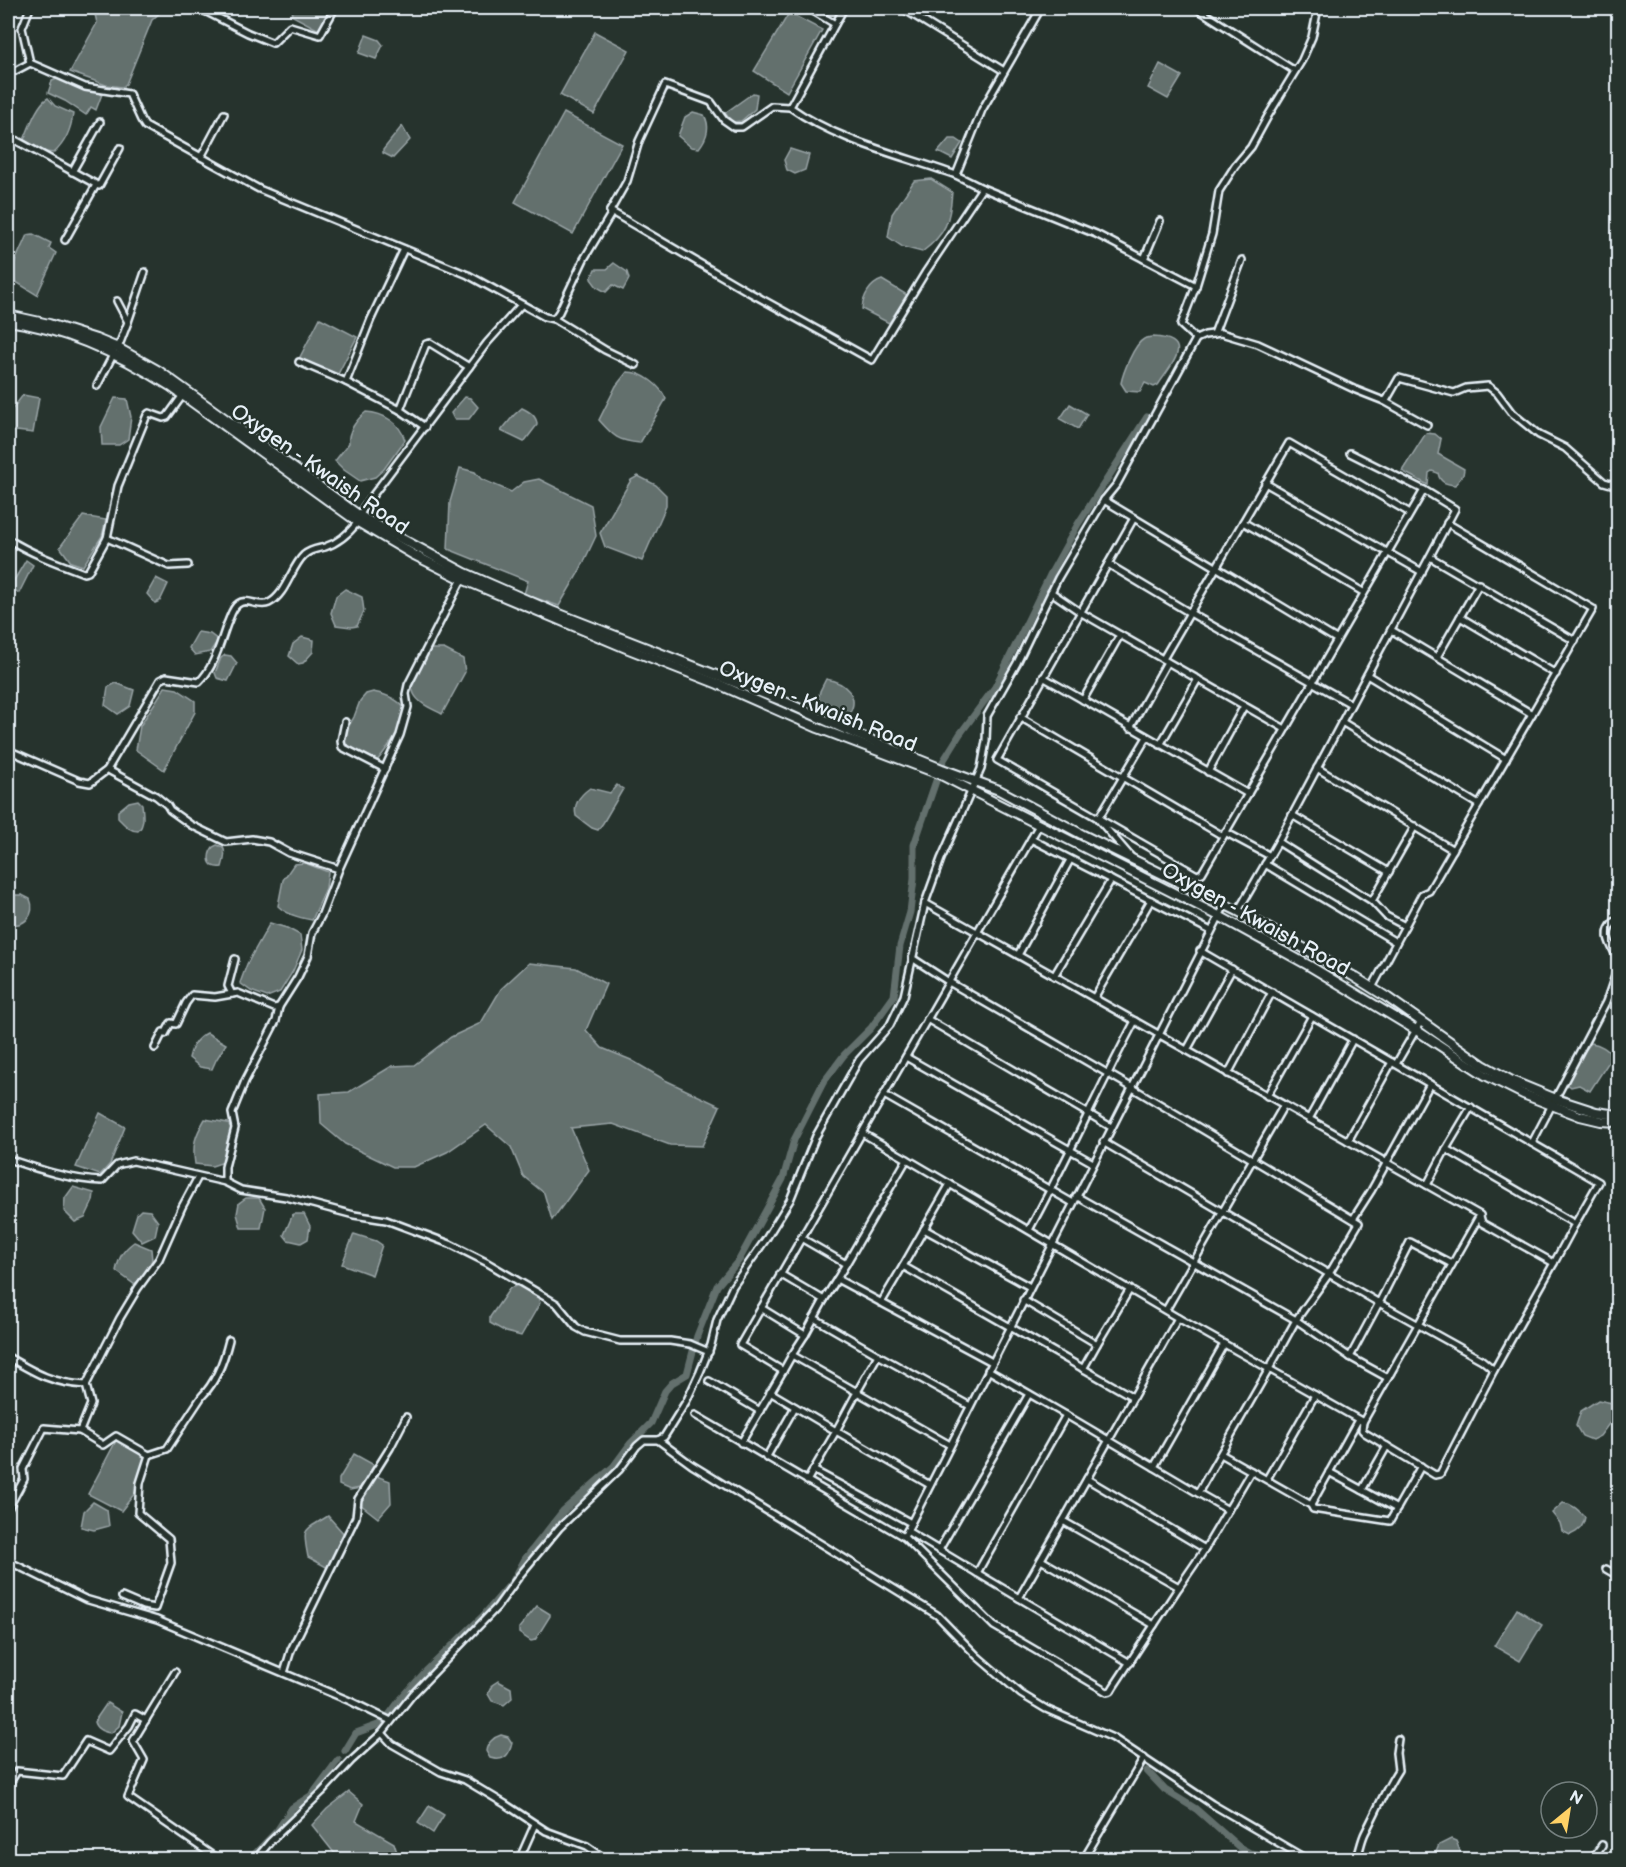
<svg xmlns="http://www.w3.org/2000/svg" width="1626" height="1867" viewBox="0 0 1626 1867" font-family="'Balsamiq Sans',sans-serif">
<rect width="100%" height="100%" fill="#26332d"/>
<filter id="ink" filterUnits="userSpaceOnUse"><feTurbulence type="fractalNoise" baseFrequency=".0167" numOctaves="2"/><feDisplacementMap in="SourceGraphic" scale="12" xChannelSelector="R" yChannelSelector="G"/><feConvolveMatrix kernelMatrix="1 2 1 2 8 2 1 2 1" color-interpolation-filters="sRGB"/></filter>
<g filter="url(#ink)">
<g fill="#636f6d" stroke="#98a3a5" stroke-width="1.5">
<polygon points="96,8 165,8 152,20 126,84 122,87 106,85 70,72 97,23 94,10"/>
<polygon points="295,8 330,8 319,30 291,15"/>
<polygon points="789,13 822,30 787,92 754,71"/>
<polygon points="595,32 629,50 594,114 560,95"/>
<polygon points="366,35 379,40 383,45 376,59 359,53"/>
<polygon points="1160,64 1182,76 1168,99 1148,88"/>
<polygon points="59,78 102,94 96,110 91,107 86,115 65,101 48,93 52,81"/>
<polygon points="753,93 757,94 755,109 741,121 732,122 725,113"/>
<path d="M48 98 55 106 73 114C71 130 66 142 54 153L45 152 24 140C29 128 37 104 48 98Z"/>
<path d="M693 112 704 115C711 127 707 138 699 148L691 147 678 136 685 117Z"/>
<polygon points="564,113 622,144 573,234 515,202"/>
<polygon points="402,126 410,140 393,158 383,153 383,150"/>
<polygon points="949,139 956,139 962,143 952,159 938,152"/>
<polygon points="790,149 809,155 805,170 795,174 787,170 784,160"/>
<path d="M931 179 952 192C950 221 946 234 922 252L903 247 888 237 892 214 914 181Z"/>
<polygon points="33,234 51,243 49,248 56,253 37,295 8,277 27,235"/>
<polygon points="614,263 627,272 629,279 623,290 613,285 606,292 597,287 591,279 595,269 607,269"/>
<path d="M882 280 907 295 889 323 862 309C863 296 870 284 882 280Z"/>
<polygon points="320,318 357,337 336,378 299,359"/>
<path d="M1153 337C1197 339 1171 365 1158 385L1154 387 1145 383 1140 392 1126 391 1121 383C1123 373 1134 344 1144 339 1146 337 1150 338 1153 337Z"/>
<path d="M627 372C643 372 660 385 666 399L640 443C618 441 614 437 599 420L616 386Z"/>
<polygon points="23,395 39,398 33,433 8,430 10,412"/>
<polygon points="465,397 470,398 478,407 469,419 454,419 451,413"/>
<polygon points="115,398 127,399 131,417 128,439 119,445 102,445 101,427"/>
<polygon points="1070,404 1087,414 1078,429 1060,419"/>
<path d="M522 408C530 412 537 416 537 425L524 442 501 431 514 415Z"/>
<path d="M366 412C384 413 400 423 405 440L384 469 375 477 360 481 344 470 335 461 349 443C347 432 357 419 366 412Z"/>
<path d="M1426 433 1435 434 1441 439 1438 454 1464 469 1463 475 1455 485C1446 484 1440 483 1438 473L1432 471 1429 473 1428 485 1402 471Z"/>
<polygon points="460,468 475,472 481,479 511,492 524,482 539,479 591,505 596,536 579,572 559,606 524,594 528,581 448,549 450,502"/>
<polygon points="638,476 656,485 666,495 666,506 642,561 605,547 600,533 631,480"/>
<polygon points="83,516 106,520 102,536 83,566 71,562 60,547"/>
<polygon points="26,560 33,565 19,593 14,590 13,582"/>
<polygon points="156,578 168,584 160,601 155,603 147,594"/>
<polygon points="345,589 362,597 364,611 357,626 351,627 336,625 331,613 336,596"/>
<polygon points="198,632 210,634 218,640 210,652 195,655 189,648"/>
<polygon points="302,637 314,640 313,652 303,663 298,664 289,656 293,644"/>
<path d="M429 649H444L463 659 465 672 442 714C433 709 419 704 414 694 407 680 421 660 429 649Z"/>
<polygon points="225,655 231,656 237,663 228,681 217,678 215,673 221,658"/>
<path d="M826 679C844 682 861 696 849 714 838 718 827 713 817 706L820 691Z"/>
<polygon points="116,683 134,690 130,706 118,714 105,705 108,687"/>
<polygon points="165,687 177,689 195,701 195,712 164,770 136,750 140,726"/>
<path d="M373 692C385 694 399 699 406 711 400 731 390 745 377 761L361 755 344 744 346 731 354 717 360 701 366 694Z"/>
<path d="M617 785 623 789 603 823 598 830 592 828 576 816C573 804 580 795 590 788L610 793Z"/>
<path d="M138 800 142 804C143 813 145 825 138 831 129 831 124 824 118 818V811L129 802Z"/>
<path d="M217 845 223 847C226 852 224 861 222 867 208 869 206 857 213 847Z"/>
<path d="M305 863 328 872 326 888 312 920C300 918 287 915 278 906L283 880 294 864Z"/>
<path d="M14 895H22L30 899C37 914 23 930 8 922V900Z"/>
<polygon points="270,923 287,928 300,935 302,950 293,971 280,992 267,997 251,991 240,983 247,964"/>
<polygon points="529,963 576,968 606,984 586,1030 602,1048 631,1060 665,1080 720,1106 702,1146 670,1145 613,1124 571,1128 589,1170 552,1220 544,1193 523,1176 511,1147 486,1125 447,1152 414,1167 393,1167 345,1144 321,1124 320,1094 349,1092 392,1066 414,1065 451,1037 481,1023 501,989"/>
<path d="M207 1033 226 1044 216 1060 212 1069 200 1067 189 1058C192 1046 195 1039 207 1033Z"/>
<path d="M1591 1043C1599 1044 1609 1049 1612 1057L1590 1091 1579 1085 1571 1087 1566 1083 1579 1058Z"/>
<polygon points="100,1113 125,1127 110,1164 100,1175 76,1167"/>
<path d="M205 1119 228 1123 233 1131 224 1162 212 1166 195 1164C192 1145 195 1136 205 1119Z"/>
<polygon points="73,1187 94,1193 93,1201 85,1218 75,1222 64,1211 65,1198"/>
<polygon points="246,1198 259,1198 265,1208 261,1228 241,1228 237,1214 239,1203"/>
<polygon points="141,1210 150,1211 158,1222 155,1236 142,1242 132,1230 137,1214"/>
<polygon points="293,1214 304,1214 310,1226 308,1239 301,1243 288,1240 284,1235"/>
<polygon points="354,1234 376,1241 382,1245 372,1275 342,1264"/>
<path d="M134 1242 151 1249 152 1260 142 1279 134 1284 116 1271C119 1257 123 1250 134 1242Z"/>
<polygon points="519,1285 538,1297 540,1303 521,1336 506,1332 490,1323 490,1317 510,1288"/>
<polygon points="1598,1400 1612,1403 1617,1413 1600,1436 1592,1440 1582,1436 1576,1426 1581,1411"/>
<polygon points="117,1439 146,1458 135,1493 121,1511 88,1494"/>
<polygon points="354,1454 374,1465 360,1488 350,1490 339,1485 339,1479"/>
<polygon points="376,1476 390,1481 391,1503 378,1518 360,1504 362,1493"/>
<polygon points="93,1502 107,1510 109,1526 94,1530 81,1527 84,1511"/>
<path d="M1563 1503C1573 1504 1578 1510 1585 1517 1583 1527 1579 1531 1570 1535L1562 1531 1560 1523 1552 1513Z"/>
<path d="M328 1516 344 1534 328 1568 308 1557C302 1527 303 1532 328 1516Z"/>
<polygon points="537,1606 550,1614 550,1616 535,1640 531,1641 519,1633 519,1628"/>
<polygon points="1517,1609 1542,1625 1520,1661 1494,1646"/>
<polygon points="498,1681 511,1688 512,1698 504,1705 492,1701 488,1694 492,1685"/>
<path d="M107 1703 122 1712 119 1726 111 1733C104 1732 96 1730 94 1722Z"/>
<path d="M501 1735 508 1737 512 1743C509 1756 504 1762 490 1758L486 1751C487 1743 494 1737 501 1735Z"/>
<polygon points="349,1792 363,1804 356,1821 394,1843 399,1859 331,1859 335,1854 312,1825 327,1809"/>
<polygon points="429,1806 444,1815 433,1833 418,1823"/>
<polygon points="1451,1839 1456,1841 1461,1853 1459,1859 1433,1859 1439,1845"/>
</g>
<g fill="none" stroke-linecap="round" stroke-linejoin="round">
<g stroke="#636f6d" stroke-width="7">
<polyline points="942,763 960,734 995,687 1050,575 1078,524 1147,417"/>
<polyline points="345,1751 356,1733 383,1723 400,1700 426,1671 483,1616 513,1581 525,1559 563,1511 613,1467 630,1444 651,1423 665,1391 672,1383 687,1374 697,1336 717,1286 739,1260 783,1179 794,1140 823,1083 844,1055 871,1028 894,996 900,946 910,912 914,879 914,845 937,778"/>
<polyline points="1147,1771 1165,1790 1196,1809 1239,1847 1250,1853 1263,1855 1277,1860"/>
<polyline points="249,1860 277,1831 292,1808 312,1795 338,1760"/>
</g>
<defs>
<g id="street">
<polyline points="30,8 22,28 30,63"/>
<polyline points="199,8 248,33 273,43 290,26 320,35 335,8"/>
<polyline points="808,8 835,24"/>
<polyline points="902,8 1004,71"/>
<polyline points="1047,8 1041,8 982,110 956,175 982,188 1096,234 1196,286"/>
<polyline points="1196,8 1295,71"/>
<polyline points="8,70 15,71 30,63 85,87 129,94 141,120 145,126 259,189 468,275 545,317 554,319 559,312 584,259 611,214 610,211 627,181 639,141 665,85 711,102 724,120 734,127 742,127 772,106 790,107 844,8"/>
<path d="M790 107C839 142 901 155 956 175"/>
<polyline points="8,136 99,186 120,148"/>
<polyline points="201,157 224,114"/>
<polyline points="72,172 100,122"/>
<polyline points="610,211 747,291 872,360 925,273 982,188"/>
<polyline points="65,240 96,185"/>
<polyline points="404,249 371,319 346,382 400,410 426,344 430,343 469,367"/>
<polyline points="1144,259 1160,221"/>
<polyline points="117,301 128,322 118,348"/>
<polyline points="554,319 605,350 636,365"/>
<polyline points="128,322 145,272"/>
<polyline points="1214,334 1242,260"/>
<polyline points="1196,339 1205,335 1221,333 1258,344 1356,390 1384,401 1387,399 1399,378 1454,393 1466,388 1488,386 1497,393 1512,413 1539,435 1565,448 1604,482 1618,486"/>
<polyline points="299,362 346,382"/>
<polyline points="97,386 114,353"/>
<polyline points="1384,401 1427,425"/>
<polyline points="400,410 425,427"/>
<polyline points="1265,483 1422,572"/>
<polyline points="1104,500 1336,639"/>
<polyline points="360,516 364,507 487,343 521,305"/>
<polyline points="1134,518 997,760 1197,875 1202,873 1424,490"/>
<polyline points="1243,522 1363,592"/>
<polyline points="107,538 169,566 188,565"/>
<path d="M8 539C32 554 57 563 84 573L88 572 107 538 118 486 147 415 149 413 163 418 167 417 183 395"/>
<polyline points="1430,557 1575,641"/>
<polyline points="1108,564 1190,613 1351,704"/>
<polyline points="463,577 408,685 406,694 408,707 400,735 339,869 322,914 312,933 308,956 298,977 279,1007 276,1021 245,1081 232,1113 235,1128 225,1167 225,1182 241,1190 286,1197 354,1215 386,1220 450,1244 486,1262 557,1304 576,1327 585,1332 620,1341 670,1341 690,1344 709,1352"/>
<polyline points="1051,592 1080,612 1285,729"/>
<polyline points="1460,617 1556,674"/>
<polyline points="1391,630 1532,714"/>
<polyline points="1437,657 1479,584"/>
<polyline points="1163,659 1289,443 1410,513"/>
<polyline points="1367,675 1506,759"/>
<polyline points="1043,677 1248,794"/>
<polyline points="1083,700 1120,635"/>
<polyline points="1020,717 1223,836"/>
<polyline points="345,722 341,741 342,747 385,769"/>
<polyline points="1342,722 1479,805"/>
<polyline points="1130,728 1167,662"/>
<polyline points="1160,745 1198,679"/>
<polyline points="8,750 79,781 90,783 107,770 110,771 156,796 167,805 170,810 191,825 226,842 252,839 269,842 289,853 339,869"/>
<polyline points="1317,768 1453,850"/>
<path d="M107 770 160 680 166 677 199 682C214 668 220 643 227 624 230 618 232 608 238 604 247 597 259 608 269 603 286 595 291 567 304 555 311 549 317 549 325 547 338 543 350 532 358 522"/>
<polyline points="1208,772 1244,706"/>
<polyline points="1292,815 1389,872"/>
<polyline points="1225,832 1270,856"/>
<polyline points="1031,839 1211,931"/>
<polyline points="1278,842 1372,901 1415,826"/>
<polyline points="1131,857 1098,819 1147,737"/>
<polyline points="1265,864 1394,941"/>
<polyline points="1372,901 1386,916 1405,926 1422,894 1429,891 1593,609 1447,523"/>
<polyline points="925,903 1480,1215 1363,1422 1269,1369 1296,1320 1329,1274 1103,1142"/>
<polyline points="1238,911 1278,842 1455,509 1424,490 1350,453"/>
<path d="M1618 920 1615 921C1601 934 1611 945 1618 959"/>
<polyline points="1200,951 1599,1182 1575,1224"/>
<polyline points="1018,955 1070,860"/>
<polyline points="912,958 949,982 1131,1087 1359,1223 1329,1274 1379,1303 1410,1242 1452,1264"/>
<polyline points="1054,976 1111,880"/>
<polyline points="1372,988 1405,926"/>
<polyline points="232,994 228,986 235,959"/>
<polyline points="1609,994 1618,1000"/>
<polyline points="1094,998 1151,900"/>
<polyline points="927,1019 1111,1127"/>
<polyline points="155,1048 163,1032 165,1034 171,1023 176,1024 186,1003 192,995 215,997 238,993 274,1008 279,1007"/>
<polyline points="1187,1050 1232,969"/>
<polyline points="906,1057 1093,1163"/>
<polyline points="1396,1064 1421,1021"/>
<polyline points="1228,1074 1272,992"/>
<polyline points="884,1095 1073,1203"/>
<polyline points="1267,1096 1312,1016"/>
<polyline points="1309,1119 1353,1039"/>
<polyline points="1348,1141 1392,1062"/>
<polyline points="1532,1143 1606,1002 1618,967"/>
<polyline points="1446,1149 1471,1107"/>
<path d="M8 1159C38 1169 70 1180 102 1181L117 1165 133 1161 225 1182"/>
<polyline points="907,1159 1178,1318"/>
<polyline points="1427,1185 1446,1149 1575,1224 1554,1263 1482,1223 1480,1216"/>
<polyline points="1076,1196 1296,1320 1350,1357 1388,1378"/>
<polyline points="1353,1219 1371,1191 1430,1084"/>
<polyline points="924,1229 1030,1287"/>
<path d="M1029 1230C1067 1161 1098 1090 1135 1021"/>
<polyline points="801,1238 846,1264 837,1279"/>
<polyline points="846,1264 907,1159 862,1133"/>
<polyline points="903,1266 950,1184"/>
<polyline points="780,1274 824,1300 805,1335"/>
<polyline points="824,1300 837,1279 992,1362"/>
<polyline points="1023,1300 1097,1344 1083,1369"/>
<polyline points="881,1303 903,1266 1133,1397"/>
<polyline points="761,1308 805,1335 792,1355"/>
<polyline points="1166,1310 1284,1105"/>
<polyline points="814,1318 878,1355 857,1392 950,1445"/>
<polyline points="1097,1344 1130,1289"/>
<polyline points="878,1355 970,1406"/>
<path d="M8 1357C37 1374 52 1383 86 1385"/>
<polyline points="1350,1357 1379,1303 1482,1360 1494,1370"/>
<polyline points="988,1370 1066,1415 977,1573 1019,1598 1063,1521 1179,1587 1205,1549 1087,1479"/>
<polyline points="783,1371 792,1355 857,1392 836,1431 930,1485"/>
<polyline points="709,1381 760,1411"/>
<polyline points="770,1392 836,1431 807,1481"/>
<polyline points="695,1415 904,1537 994,1626 1107,1692 1111,1691 1114,1686 1179,1587"/>
<polyline points="1358,1420 1311,1505 1313,1509 1390,1521 1421,1466"/>
<polyline points="1363,1422 1362,1430 1365,1433 1435,1475 1440,1474 1494,1370 1554,1263"/>
<polyline points="658,1440 692,1465 937,1615 977,1656 1021,1694 1046,1709 1113,1738 1212,1804 1308,1860"/>
<polyline points="741,1443 783,1371 740,1345 1039,825"/>
<polyline points="1221,1454 1311,1505"/>
<path d="M149 1455 167 1449 202 1396C217 1381 224 1360 229 1340"/>
<polyline points="766,1458 795,1407"/>
<polyline points="1154,1467 1224,1344"/>
<polyline points="813,1470 911,1523"/>
<polyline points="1329,1472 1397,1509"/>
<polyline points="1267,1479 1315,1395"/>
<polyline points="1362,1490 1387,1446"/>
<polyline points="1198,1493 1228,1510"/>
<polyline points="8,1509 24,1479 23,1469 44,1428 80,1431"/>
<path d="M1063 1521C1102 1453 1140 1385 1178 1318L1269 1369 1198 1493 1066 1415"/>
<polyline points="907,1531 977,1573"/>
<polyline points="904,1537 1225,905"/>
<polyline points="1205,1549 1251,1471"/>
<polyline points="939,1550 1029,1394"/>
<polyline points="1041,1560 1154,1625"/>
<polyline points="8,1561 85,1599 157,1620 350,1701 391,1721"/>
<polyline points="1606,1569 1618,1576"/>
<polyline points="122,1597 143,1606 155,1608 171,1563 169,1539 138,1513 140,1483 149,1455 116,1436 103,1445 80,1431 91,1404 86,1385 120,1318 138,1288 159,1259 182,1207 198,1177"/>
<polyline points="1019,1598 1130,1663"/>
<polyline points="175,1672 133,1741 144,1760 128,1797 219,1860"/>
<polyline points="284,1673 291,1650 356,1517 358,1499 390,1448 406,1417"/>
<polyline points="382,1733 392,1744 441,1772 465,1780 505,1804 546,1831 587,1846 607,1860"/>
<polyline points="8,1786 17,1771 63,1776 86,1741 109,1751 129,1726 135,1714 146,1720"/>
<polyline points="255,1860 270,1842 322,1792 351,1761 382,1733 413,1694 497,1607 520,1575 559,1528 619,1470 637,1446 644,1440 658,1440 664,1437 687,1400 700,1372 711,1345 717,1320 733,1286 766,1239 790,1200 816,1136 859,1060 890,1025 904,996 925,903 941,859 981,769 986,741 987,716 1017,663 1058,578 1104,500 1117,484 1196,339 1181,325 1196,286 1212,234 1219,191 1235,166 1251,147 1268,116 1302,60 1312,37 1318,8"/>
<polyline points="519,1860 535,1824"/>
<polyline points="1083,1860 1144,1758"/>
<path d="M1356 1860C1360 1851 1361 1841 1365 1833 1376 1812 1385 1790 1398 1770L1396 1753 1398 1739"/>
<polyline points="1592,1860 1602,1845"/>
</g>
<g id="secondary">
<polyline points="8,315 49,324 96,339 118,348 159,371 360,516 465,573 552,611 785,702 856,734 942,769 999,790 1083,835 1238,911 1353,976 1388,998 1483,1065 1512,1081 1556,1099 1596,1112 1618,1115"/>
<path d="M8 321C67 329 120 354 170 386L358 522 414 555 462 579 626 648 718 684 818 728 939 774 1219 916 1308 965 1416 1030 1485 1075 1523 1094 1580 1116 1601 1121 1618 1122"/>
</g>
</defs>
<use href="#street" stroke="#e8f1f8" stroke-width="10"/>
<use href="#secondary" stroke="#e8f1f8" stroke-width="12"/>
<use href="#street" stroke="#26332d" stroke-width="5"/>
<use href="#secondary" stroke="#26332d" stroke-width="8"/>
</g>
</g>
<g text-anchor="middle" stroke-width="5" stroke-linejoin="round" paint-order="stroke">
<g font-size="21" fill="#e8f1f8" stroke="#26332d">
<text transform="translate(320 469) rotate(35)" y="7">Oxygen - Kwaish Road</text>
<text transform="translate(818 706) rotate(22)" y="7">Oxygen - Kwaish Road</text>
<text transform="translate(1256 919) rotate(29)" y="7">Oxygen - Kwaish Road</text>
</g>
</g>
<rect width="1626" height="1867" fill="none" stroke="#26332d" stroke-width="30"/>
<rect x="15" y="15" width="1596" height="1837" fill="none" stroke="#e8f1f8" stroke-width="2" filter="url(#ink)"/>
<g transform="translate(1569 1810) rotate(30)"><circle r="28" fill="#26332d" stroke="#747f7e" stroke-width="1.5"/>
<path d="M0-4.5L10 22L0 15L-10 22Z" fill="#ffd166"/>
<text y="-9" font-size="16" font-weight="bold" text-anchor="middle" fill="#e8f1f8">N</text>
</g>
</svg>
